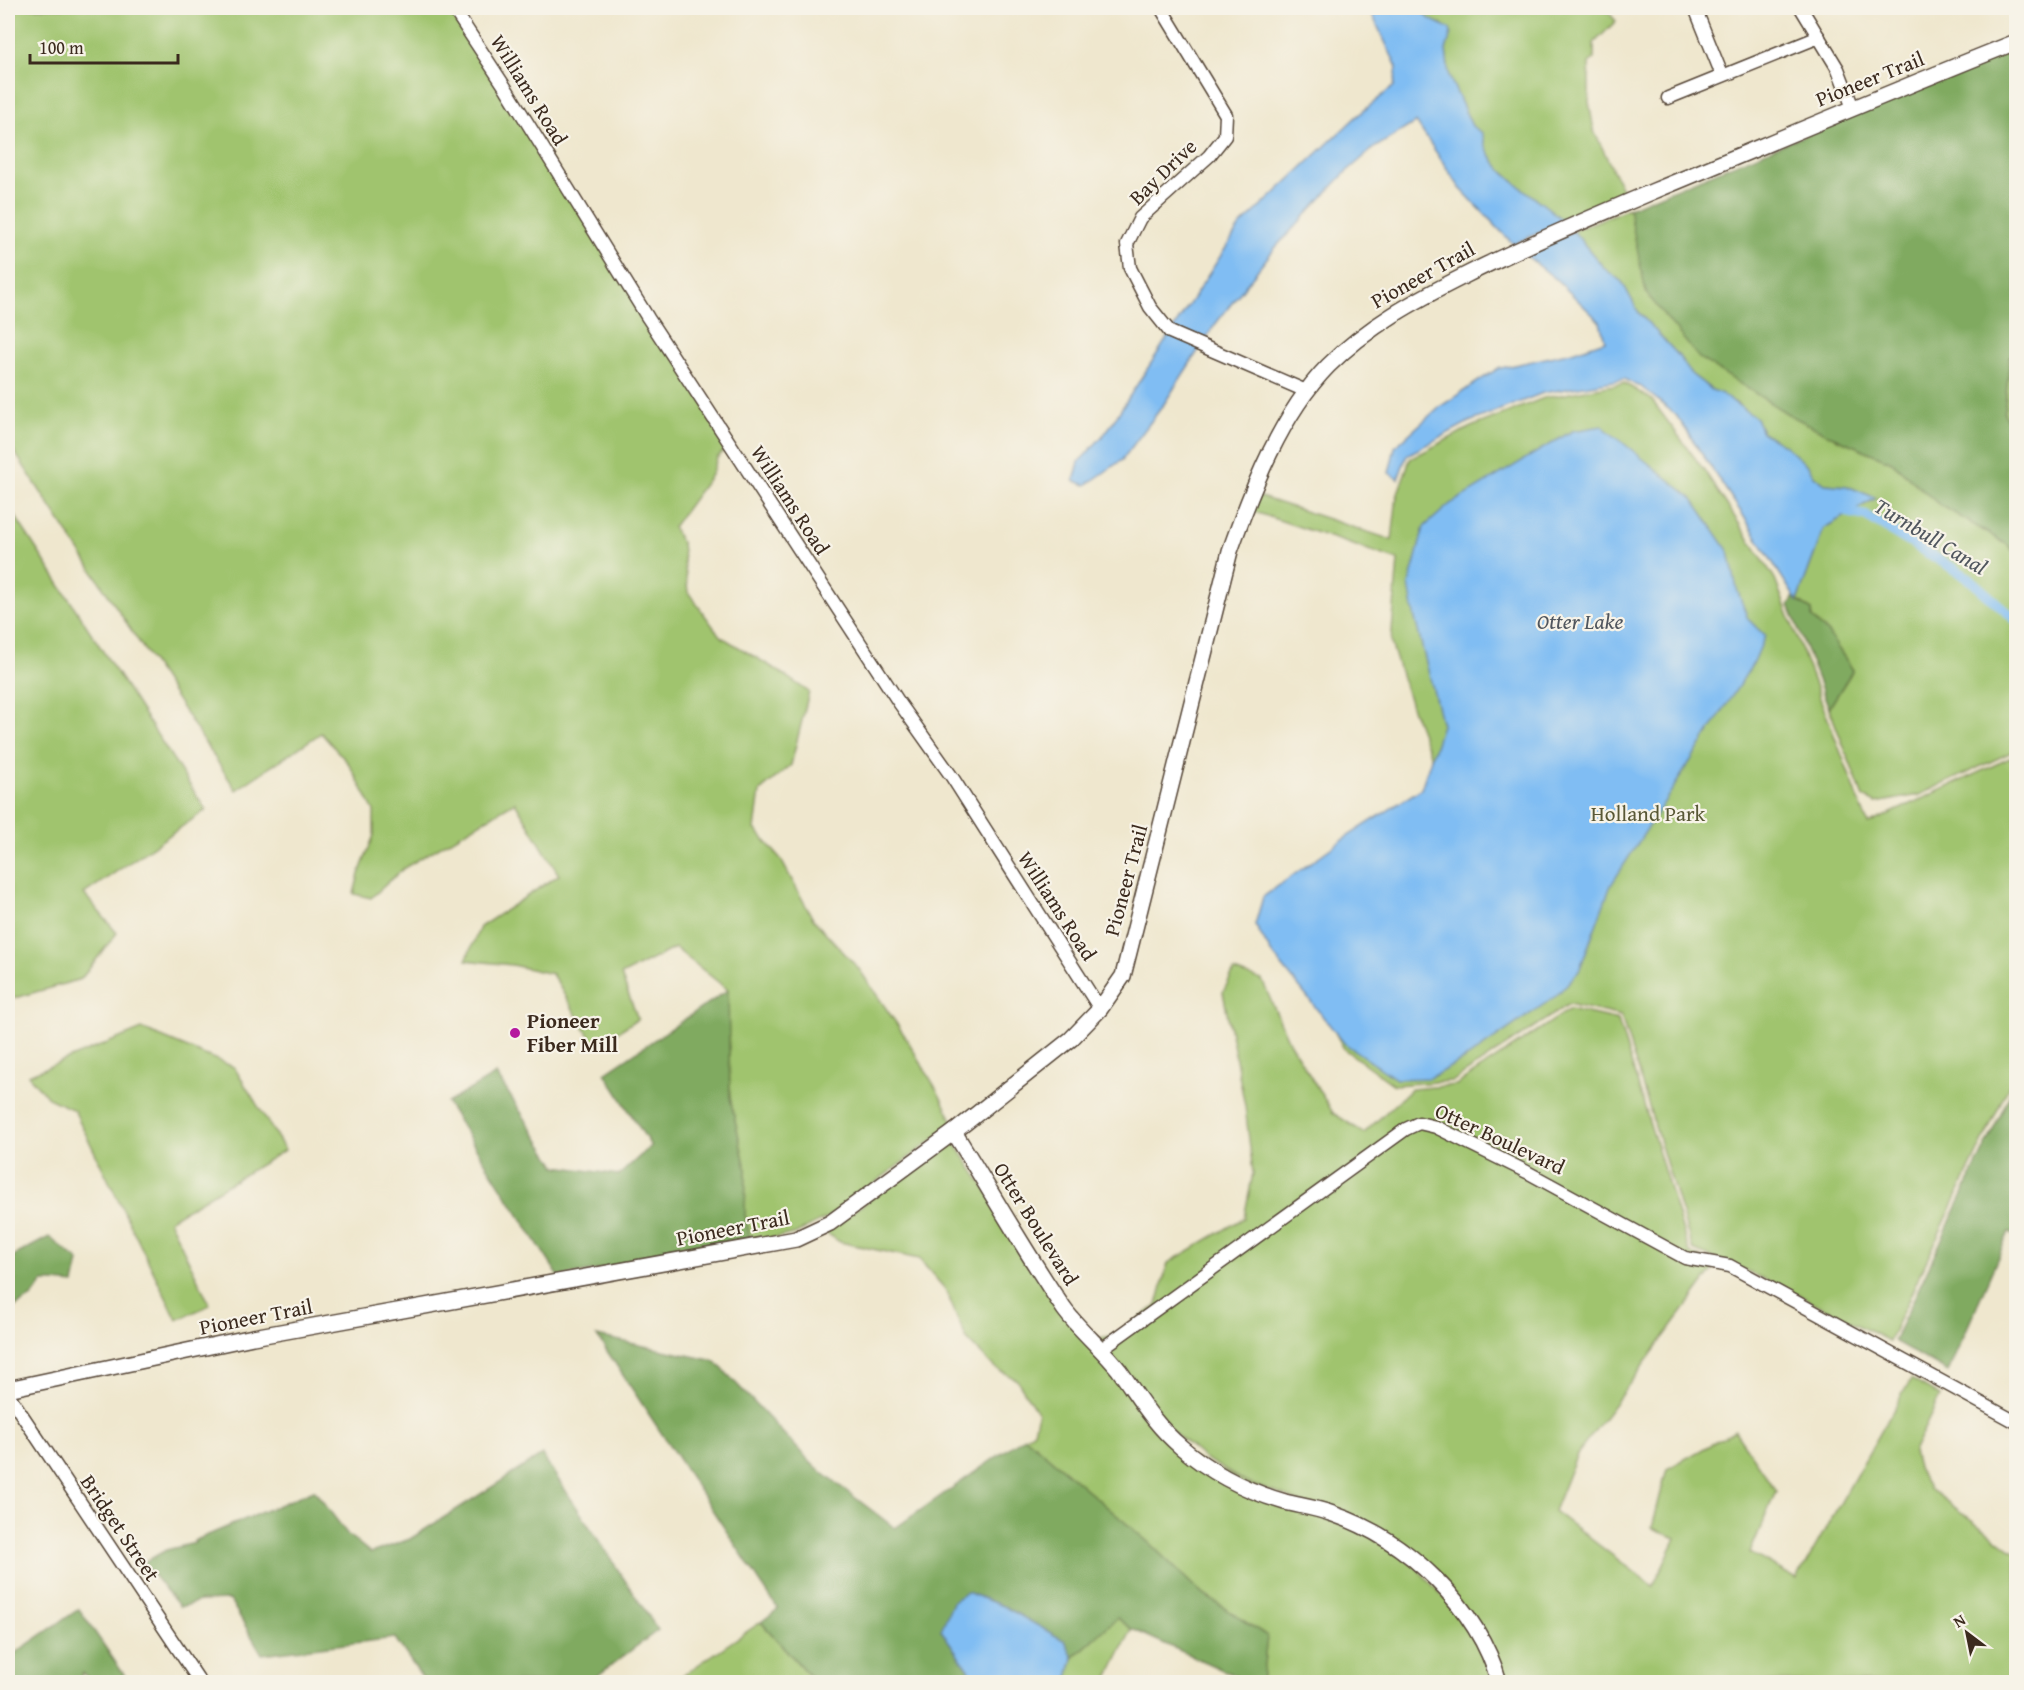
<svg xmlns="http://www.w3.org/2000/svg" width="2024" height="1690" viewBox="0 0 2024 1690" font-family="'Gentium Book Plus',serif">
<rect width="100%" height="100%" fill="#f7f3e8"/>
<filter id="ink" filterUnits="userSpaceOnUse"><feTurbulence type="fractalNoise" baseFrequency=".0167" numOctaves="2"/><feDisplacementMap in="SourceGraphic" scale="12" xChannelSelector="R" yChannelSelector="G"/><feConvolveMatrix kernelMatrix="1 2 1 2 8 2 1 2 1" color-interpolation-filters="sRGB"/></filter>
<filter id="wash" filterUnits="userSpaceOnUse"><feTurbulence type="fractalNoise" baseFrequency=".008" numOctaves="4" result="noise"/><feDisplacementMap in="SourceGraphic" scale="24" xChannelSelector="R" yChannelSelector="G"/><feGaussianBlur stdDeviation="1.35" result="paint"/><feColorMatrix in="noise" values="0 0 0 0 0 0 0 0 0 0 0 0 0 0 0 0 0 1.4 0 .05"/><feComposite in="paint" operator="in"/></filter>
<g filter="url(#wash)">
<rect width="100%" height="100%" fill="#efe7ce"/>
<g fill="#a0c46e" stroke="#6e7746" stroke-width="1.5">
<polygon points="8,8 452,8 731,444 717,458 711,475 673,527 682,544 688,592 720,636 775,669 809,692 791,765 760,791 755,829 780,858 813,919 859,969 905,1036 937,1090 954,1124 827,1218 794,1234 751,1242 745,1215 746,1169 730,1098 727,989 675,948 621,975 638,1019 595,1046 552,974 512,965 466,960 480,927 559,875 515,802 404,868 371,898 354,894 359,874 374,835 374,811 349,764 321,733 236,790 8,442"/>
<path d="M1420 8H1600L1609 13 1616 21 1594 43V59L1589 63V102L1594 131 1626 197 1564 222 1522 189 1495 164 1486 148 1482 133 1472 126 1449 76 1446 50 1449 39 1442 24C1431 22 1425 17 1420 8Z"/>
<polygon points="1629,208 1638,249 1829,435 1892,462 1937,503 2008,545 2016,554 2016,750 1919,795 1876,803 1863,797 1829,708 1853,670 1827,632 1812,618 1812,610 1797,601 1824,528 1876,498 1847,486 1825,484 1814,476 1808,466 1784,445 1762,432 1756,418 1742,410 1738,404 1712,390 1691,374 1678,355 1639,313 1622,282 1605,269 1573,231"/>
<polygon points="2016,347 2016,436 2004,413 2010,357"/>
<polygon points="1624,383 1651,399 1704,470 1774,577 1868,824 2016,755 2016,1070 1889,1341 1779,1285 1693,1250 1621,1016 1569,1004 1453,1081 1394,1085 1344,1049 1272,914 1445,793 1411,706 1391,643 1398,560 1252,511 1258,496 1392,540 1397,496 1410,459 1471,427 1544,398"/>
<polygon points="8,505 206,810 84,894 117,933 81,979 8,1000"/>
<polygon points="1234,971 1262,980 1289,1042 1333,1113 1364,1133 1411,1089 1456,1085 1570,1009 1618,1020 1689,1251 1691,1254 1717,1265 1576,1456 1554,1511 1653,1586 1676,1538 1652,1528 1667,1469 1735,1431 1776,1491 1750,1553 1797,1579 1911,1379 1940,1396 1913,1452 1917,1468 1929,1488 2016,1553 2016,1682 1504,1682 1420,1558 1288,1497 1245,1482 1204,1458 1162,1422 1098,1339 1115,1336 1157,1305 1168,1263 1244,1218 1253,1173 1245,1106 1223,992"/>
<polygon points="142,1029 234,1067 285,1150 169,1220 210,1305 177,1320 74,1110 48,1098 28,1075"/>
<polygon points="953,1140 1092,1349 1178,1451 1310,1512 1366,1534 1415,1566 1454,1608 1479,1647 1494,1682 1262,1682 1267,1636 1201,1593 1148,1542 1025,1437 1034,1431 1038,1413 1017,1380 994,1367 966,1338 945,1289 919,1259 840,1242 825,1232"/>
<polygon points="1117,1618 1132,1629 1106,1682 1067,1682 1073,1658"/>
<polygon points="761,1622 815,1682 673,1682"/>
</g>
<g fill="#80aa61" stroke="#5e6a40" stroke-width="1.5">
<polygon points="2016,48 2016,347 2010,357 2004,413 2016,436 2016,554 2008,545 1937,503 1892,462 1829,435 1788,414 1699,358 1646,293 1629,208"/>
<polygon points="1794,597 1797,601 1812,610 1812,618 1827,632 1853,670 1829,708 1789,605"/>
<polygon points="728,990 730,1098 746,1169 745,1215 751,1242 559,1277 447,1103 496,1074 556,1166 619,1175 651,1146 605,1073"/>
<polygon points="2016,1081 2016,1237 2009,1232 1948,1372 1894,1341"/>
<polygon points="49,1237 79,1261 74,1284 54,1282 43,1282 32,1297 8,1311 8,1259"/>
<polygon points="597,1336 715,1361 815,1467 895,1528 1025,1437 1148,1542 1201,1593 1267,1636 1262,1682 1234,1682 1236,1676 1132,1629 1117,1618 1073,1658 1065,1641 1005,1607 967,1592 941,1630 977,1682 815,1682 761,1622 778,1609"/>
<polygon points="542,1455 658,1630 589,1682 425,1682 395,1638 262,1654 230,1600 200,1601 180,1607 143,1563 166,1550 195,1543 194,1541 314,1490 348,1535 371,1553 410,1539"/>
<polygon points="79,1609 129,1682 91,1682 83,1673 78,1682 8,1682 8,1658"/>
</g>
<g fill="#80bdf3" stroke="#5e7488" stroke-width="1.5">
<path d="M1369 8H1420C1427 21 1438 22 1450 29L1451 33 1446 50 1449 76 1472 126 1482 133C1490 177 1536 193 1564 222L1513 244 1460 188 1416 122 1374 148 1345 173 1274 249 1214 326 1164 404 1122 460 1086 485 1074 481 1079 462 1107 431 1240 226 1356 117 1394 86 1397 67Z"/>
<polygon points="1573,231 1605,269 1622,282 1639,313 1678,355 1691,374 1712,390 1722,394 1756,418 1762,432 1784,445 1808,466 1814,476 1825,484 1847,486 1876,498 1824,528 1797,601 1741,512 1676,415 1640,386 1637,386 1625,379 1543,393 1469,422 1407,455 1398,479 1389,473 1395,447 1438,408 1497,369 1572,352 1605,341 1600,322 1557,280 1523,253"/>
<polygon points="1602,426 1693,499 1729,552 1737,589 1748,619 1765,636 1754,662 1611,885 1579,971 1556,996 1468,1057 1430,1078 1396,1079 1344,1043 1271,952 1255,925 1263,897 1342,840 1421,789 1442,725 1414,615 1409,584 1424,527 1450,504 1572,431"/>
<polygon points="967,1592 1005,1607 1065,1641 1073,1658 1067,1682 977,1682 941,1630 954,1600"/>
</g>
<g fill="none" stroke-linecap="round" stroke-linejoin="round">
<polyline stroke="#80bdf3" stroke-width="10" points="1838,510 1866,516 1966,576 2016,620"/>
</g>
</g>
<g filter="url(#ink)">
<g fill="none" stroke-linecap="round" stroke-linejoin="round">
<defs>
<g id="minor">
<polyline points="453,8 507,90 648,318 898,701 952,777 1100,1009"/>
<polyline points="1161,8 1226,115 1225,136 1209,156 1140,218 1127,244 1130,268 1150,307 1170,332 1306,391"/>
<polyline points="1695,8 1722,75"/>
<polyline points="1801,8 1838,69 1853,108"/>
<polyline points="1668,98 1819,37"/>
<polyline points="1100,1350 1406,1129 1419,1123 1436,1127 1527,1172 1685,1258 1730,1266 2016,1422"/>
<polyline points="8,1394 200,1682"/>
</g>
<g id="tertiary">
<path d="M954 1132C991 1191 1025 1252 1064 1309 1080 1331 1102 1348 1119 1370 1140 1399 1153 1423 1181 1447 1211 1473 1247 1491 1285 1502 1301 1506 1317 1508 1333 1514 1407 1539 1478 1607 1499 1682"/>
<path d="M8 1389 253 1337 796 1239 830 1223 954 1132 1071 1039 1100 1009 1123 976 1230 551C1252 489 1281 414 1328 366 1368 326 1416 300 1466 275 1527 244 1591 218 1654 191 1775 141 1895 90 2016 42"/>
</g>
</defs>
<use href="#minor" stroke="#564638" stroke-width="15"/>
<use href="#tertiary" stroke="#564638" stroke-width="18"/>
<use href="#minor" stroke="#fff" stroke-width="12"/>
<use href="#tertiary" stroke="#fff" stroke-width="15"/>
</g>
</g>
<circle fill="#b5179e" stroke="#f7f3e8" stroke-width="2" cx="515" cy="1033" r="6"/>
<g text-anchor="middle" stroke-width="4.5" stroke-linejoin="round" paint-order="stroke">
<g font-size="21" fill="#3b2a1e" stroke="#f7f3e8">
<text transform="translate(1870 79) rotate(-22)" y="7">Pioneer Trail</text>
<text transform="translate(529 90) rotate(58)" y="7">Williams Road</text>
<text transform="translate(1163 172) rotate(-44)" y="7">Bay Drive</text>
<text transform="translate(1423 275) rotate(-29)" y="7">Pioneer Trail</text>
<text transform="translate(790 500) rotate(57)" y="7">Williams Road</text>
<text transform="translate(1126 880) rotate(-75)" y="7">Pioneer Trail</text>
<text transform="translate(1057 906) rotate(57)" y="7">Williams Road</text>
<text transform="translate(1500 1139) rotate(25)" y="7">Otter Boulevard</text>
<text transform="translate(1036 1224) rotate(58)" y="7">Otter Boulevard</text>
<text transform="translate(733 1228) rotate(-11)" y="7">Pioneer Trail</text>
<text transform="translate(256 1317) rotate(-11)" y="7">Pioneer Trail</text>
<text transform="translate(120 1528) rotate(56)" y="7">Bridget Street</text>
</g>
<g font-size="21" fill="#595836" stroke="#f7f3e8">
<text x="1648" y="821">Holland Park</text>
</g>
<g font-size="21" font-weight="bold" fill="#3b2a1e" stroke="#f7f3e8" text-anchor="start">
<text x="527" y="1028">Pioneer<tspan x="527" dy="24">Fiber Mill</tspan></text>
</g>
<g font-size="22" font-style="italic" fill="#50565e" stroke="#f7f3e8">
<text transform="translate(1931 536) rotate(31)" y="8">Turnbull Canal</text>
<text x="1580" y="629">Otter Lake</text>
</g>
</g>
<rect width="2024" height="1690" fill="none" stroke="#f7f3e8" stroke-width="30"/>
<g transform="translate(1967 1633) rotate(328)" stroke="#f7f3e8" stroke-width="4.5" paint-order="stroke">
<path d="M0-4.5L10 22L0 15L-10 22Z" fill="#3b2a1e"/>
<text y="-9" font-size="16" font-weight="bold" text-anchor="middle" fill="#3b2a1e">N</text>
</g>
<path d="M30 54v9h148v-9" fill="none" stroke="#3b2a1e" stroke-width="3"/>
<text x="39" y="54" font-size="18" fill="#3b2a1e" stroke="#f7f3e8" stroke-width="4.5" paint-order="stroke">100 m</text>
</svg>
